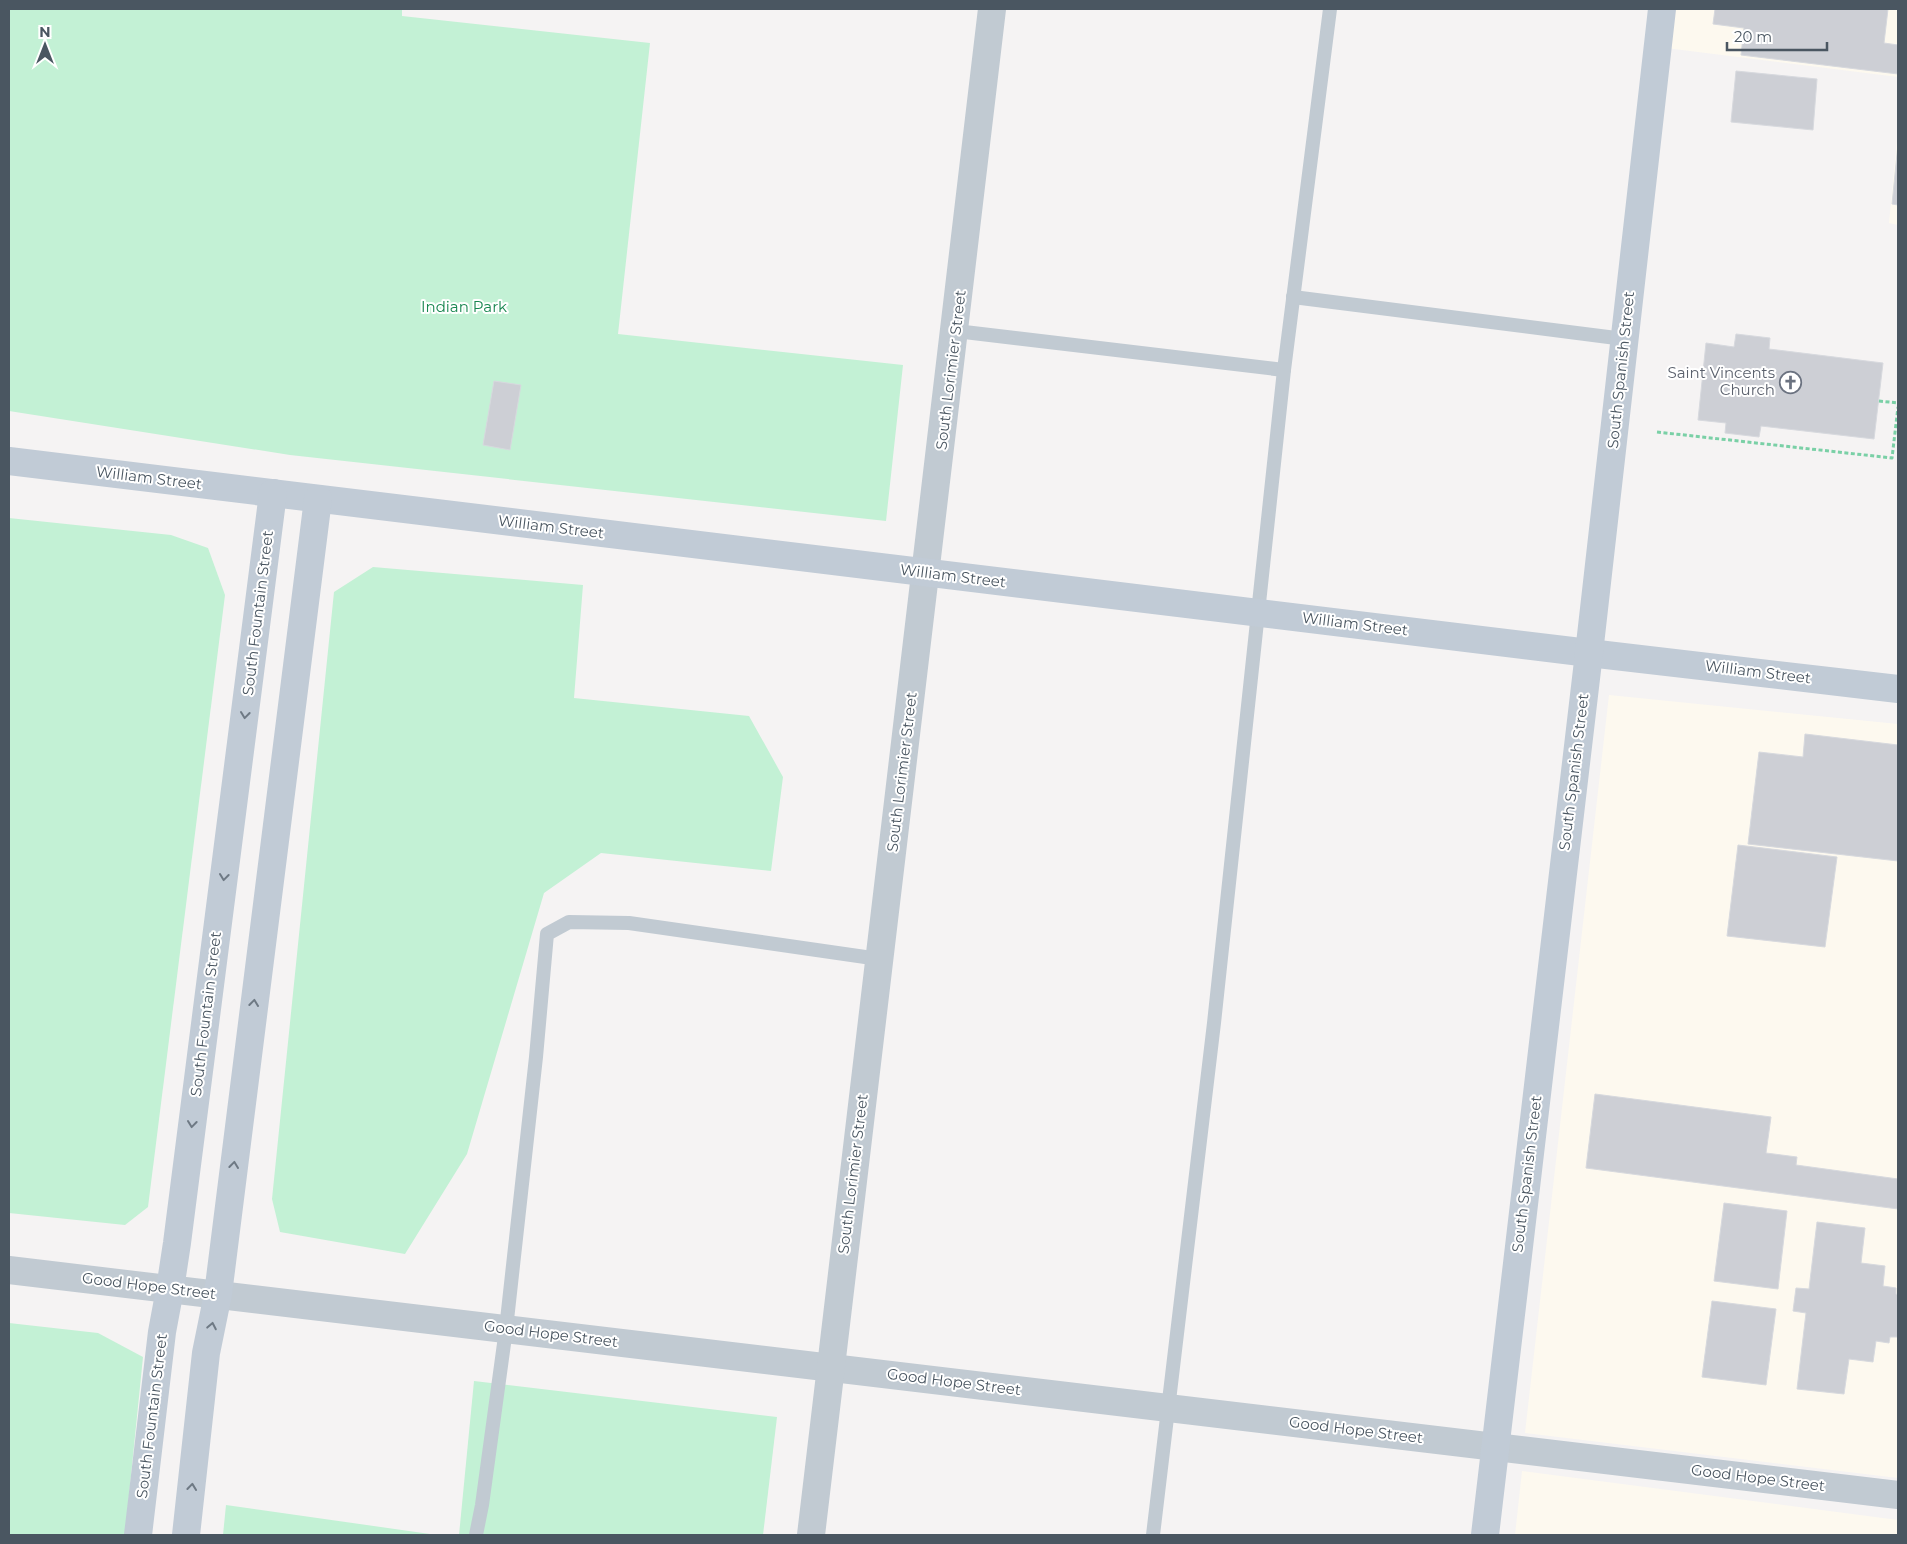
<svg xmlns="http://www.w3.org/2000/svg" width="1907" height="1544" viewBox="0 0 1907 1544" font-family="Montserrat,sans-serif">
<rect width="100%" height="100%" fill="#f5f3f3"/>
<g fill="#fdf9ef">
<polygon points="1670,9 1898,9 1898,77 1666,48"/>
<polygon points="1898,131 1898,225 1889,223"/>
<polygon points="1609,695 1898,724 1898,1478 1525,1433"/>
<polygon points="1522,1471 1898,1520 1898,1535 1515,1535"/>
</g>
<g fill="#c3f1d5">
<polygon points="9,9 402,9 402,16 650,43 618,334 903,365 886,521 290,455 9,411"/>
<polygon points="9,518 171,535 208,548 225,595 148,1207 125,1225 9,1213"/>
<polygon points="373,567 583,585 574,698 749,716 783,777 771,871 601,853 544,893 467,1154 405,1254 280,1232 272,1199 334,592"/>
<polygon points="9,1323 98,1333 143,1357 125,1535 9,1535"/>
<polygon points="474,1381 777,1417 763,1535 459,1535"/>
<polygon points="226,1505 437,1535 223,1535"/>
</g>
<g fill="#cdcfd5" stroke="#d7d9de">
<polygon points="1715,9 1888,9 1884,43 1898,45 1898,74 1741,55 1744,28 1713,24"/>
<polygon points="1736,71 1817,79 1813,130 1731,122"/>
<polygon points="1898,144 1898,205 1892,204"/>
<polygon points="1736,334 1770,338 1769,349 1883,363 1874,439 1761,426 1759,437 1725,433 1726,423 1698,420 1706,343 1734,347"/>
<polygon points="494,381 521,385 510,450 483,445"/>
<polygon points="1805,734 1898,745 1898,861 1748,844 1759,752 1803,757"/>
<polygon points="1738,845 1837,857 1825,947 1727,936"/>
<polygon points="1595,1094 1771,1117 1766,1153 1797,1157 1796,1165 1898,1179 1898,1209 1586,1168"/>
<polygon points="1724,1203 1787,1211 1778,1289 1714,1281"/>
<polygon points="1817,1222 1865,1228 1861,1263 1885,1266 1883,1286 1896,1288 1896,1294 1898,1295 1898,1337 1890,1337 1889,1343 1876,1341 1873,1362 1849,1359 1844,1394 1797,1389 1806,1313 1793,1311 1796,1288 1809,1289"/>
<polygon points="1712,1301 1776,1309 1766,1385 1702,1377"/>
</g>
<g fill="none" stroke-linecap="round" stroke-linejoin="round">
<g stroke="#7ad0a6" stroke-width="3" stroke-dasharray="4 2.5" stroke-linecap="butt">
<polyline points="1879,401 1898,403"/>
<polyline points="1657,432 1892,458 1898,407"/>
</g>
<g stroke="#c1cad2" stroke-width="14">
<polyline points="1293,297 1624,339"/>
<polyline points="956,331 1284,370"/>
<polyline points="476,1535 482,1505 506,1329 536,1057 547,934 569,922 629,923 879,959"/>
<polyline points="1153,1535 1214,1023 1284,370 1330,9"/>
</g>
<g stroke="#c1cad2" stroke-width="28">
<polyline points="9,1270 1898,1495"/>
<path d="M811 1535C867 1026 935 518 992 9"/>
</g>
<g stroke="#c1cbd6" stroke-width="28">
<polyline points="9,461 1589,653 1898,689"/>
<polyline points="138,1535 162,1332 170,1289 177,1243 273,493"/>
<polyline points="186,1535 206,1353 218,1294 318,499"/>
<polyline points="1485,1535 1589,653 1662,9"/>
</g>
</g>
<defs><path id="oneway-chevron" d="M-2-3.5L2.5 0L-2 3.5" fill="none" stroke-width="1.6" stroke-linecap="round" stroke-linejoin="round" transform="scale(1.25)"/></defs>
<g stroke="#6e7984">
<use href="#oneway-chevron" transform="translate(245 715) rotate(97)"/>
<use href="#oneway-chevron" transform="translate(224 877) rotate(97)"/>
<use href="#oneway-chevron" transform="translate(254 1003) rotate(-83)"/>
<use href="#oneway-chevron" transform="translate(192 1124) rotate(97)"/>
<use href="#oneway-chevron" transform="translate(234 1165) rotate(-83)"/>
<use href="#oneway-chevron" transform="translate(212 1326) rotate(-79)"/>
<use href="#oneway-chevron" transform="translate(192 1487) rotate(-84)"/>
</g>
<defs>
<symbol id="church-ring" viewBox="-11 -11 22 22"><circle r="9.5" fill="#fff" stroke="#6b7280" stroke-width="1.5"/><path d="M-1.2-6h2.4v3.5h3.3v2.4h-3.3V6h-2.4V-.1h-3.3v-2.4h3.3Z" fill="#6b7280"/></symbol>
</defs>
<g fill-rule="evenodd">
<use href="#church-ring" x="1778" y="370" width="25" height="25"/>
</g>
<g text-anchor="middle" stroke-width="4" stroke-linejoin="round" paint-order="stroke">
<g font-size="15" fill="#17864f" stroke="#fff">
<text x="464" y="312">Indian Park</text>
</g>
<g font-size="15" fill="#4a5661" stroke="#fff">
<text transform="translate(951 370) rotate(-83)" y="5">South Lorimier Street</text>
<text transform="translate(1621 370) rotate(-84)" y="5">South Spanish Street</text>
<text transform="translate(149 478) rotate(7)" y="5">William Street</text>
<text transform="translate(551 527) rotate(7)" y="5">William Street</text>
<text transform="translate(953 576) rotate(7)" y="5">William Street</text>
<text transform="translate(258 613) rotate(-83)" y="5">South Fountain Street</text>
<text transform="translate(1355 624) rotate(7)" y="5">William Street</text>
<text transform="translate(1758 672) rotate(7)" y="5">William Street</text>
<text transform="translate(902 772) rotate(-83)" y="5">South Lorimier Street</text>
<text transform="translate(1574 772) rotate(-83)" y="5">South Spanish Street</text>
<text transform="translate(206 1014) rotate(-83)" y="5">South Fountain Street</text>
<text transform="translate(853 1174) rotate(-83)" y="5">South Lorimier Street</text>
<text transform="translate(1527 1174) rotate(-83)" y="5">South Spanish Street</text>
<text transform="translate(149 1286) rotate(7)" y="5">Good Hope Street</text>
<text transform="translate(551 1334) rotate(7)" y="5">Good Hope Street</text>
<text transform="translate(954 1382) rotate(7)" y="5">Good Hope Street</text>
<text transform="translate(152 1416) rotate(-83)" y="5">South Fountain Street</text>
<text transform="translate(1356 1430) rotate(7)" y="5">Good Hope Street</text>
<text transform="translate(1758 1478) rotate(7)" y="5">Good Hope Street</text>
</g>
<g font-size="15" fill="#5b616d" stroke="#fff" text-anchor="end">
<text x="1775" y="378">Saint Vincents<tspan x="1775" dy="17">Church</tspan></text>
</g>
</g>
<rect width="1907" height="1544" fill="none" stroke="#4a5661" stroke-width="20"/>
<g transform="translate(45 45)" stroke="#ffffff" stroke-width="4" paint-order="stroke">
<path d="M0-4L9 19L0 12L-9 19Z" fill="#4a5661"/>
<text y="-8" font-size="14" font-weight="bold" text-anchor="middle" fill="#4a5661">N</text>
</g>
<path d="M1727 42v8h100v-8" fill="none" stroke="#4a5661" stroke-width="2.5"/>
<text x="1734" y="42" font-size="15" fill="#4a5661" stroke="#ffffff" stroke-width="4" paint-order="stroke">20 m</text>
</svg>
